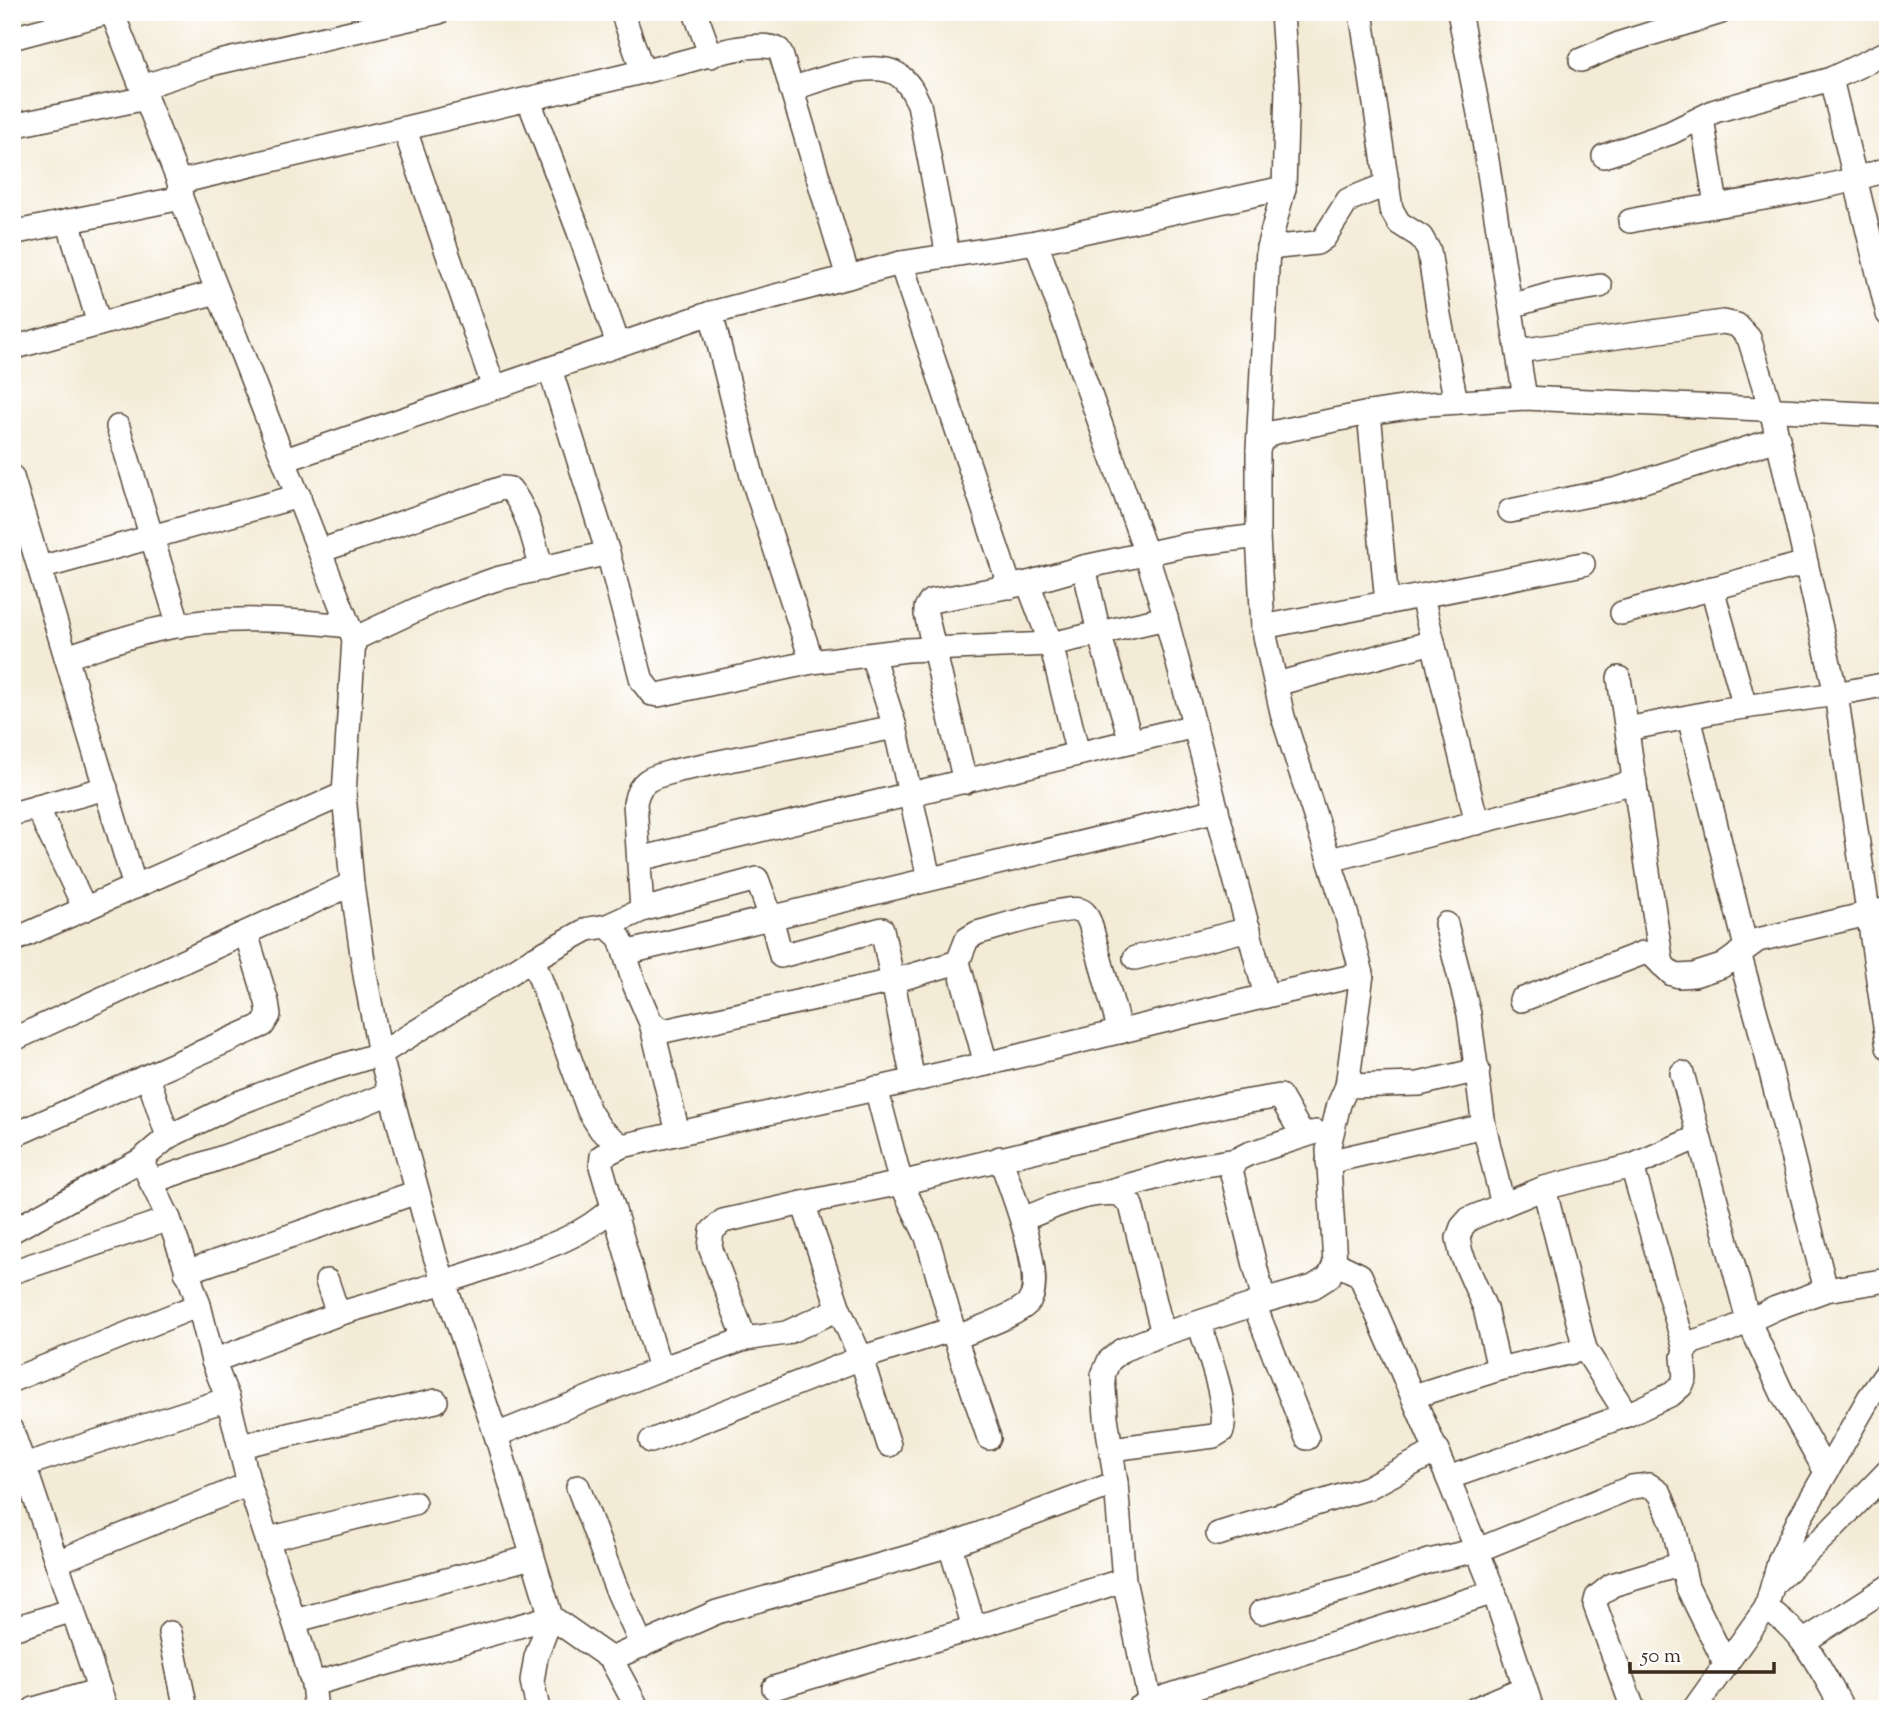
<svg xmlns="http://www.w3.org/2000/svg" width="1900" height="1721" viewBox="0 0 1900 1721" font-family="'Sorts Mill Goudy',serif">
<rect width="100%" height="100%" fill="#fff"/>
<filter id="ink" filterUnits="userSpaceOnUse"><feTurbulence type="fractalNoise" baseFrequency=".0143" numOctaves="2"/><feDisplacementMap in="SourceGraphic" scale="14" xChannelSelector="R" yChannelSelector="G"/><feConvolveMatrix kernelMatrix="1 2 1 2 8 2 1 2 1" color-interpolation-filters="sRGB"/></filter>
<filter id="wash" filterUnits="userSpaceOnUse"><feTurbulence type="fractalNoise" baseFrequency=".00686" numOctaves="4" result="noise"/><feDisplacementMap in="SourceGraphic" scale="28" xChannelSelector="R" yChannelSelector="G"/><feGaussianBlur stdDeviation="1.57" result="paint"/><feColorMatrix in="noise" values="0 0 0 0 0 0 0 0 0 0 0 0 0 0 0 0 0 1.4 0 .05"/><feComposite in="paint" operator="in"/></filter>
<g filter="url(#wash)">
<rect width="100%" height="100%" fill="#f3ebd6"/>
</g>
<g filter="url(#ink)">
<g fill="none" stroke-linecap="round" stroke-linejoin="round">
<defs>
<g id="minor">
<polyline points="112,12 179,182 181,198 354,639 344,794 352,884 365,975 380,1054 435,1256 496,1435 551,1617 611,1659 638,1709"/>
<polyline points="622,12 643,72"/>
<polyline points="695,12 711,56"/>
<polyline points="1361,12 1391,209 1399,223 1421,237 1429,251 1439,315 1456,402"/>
<polyline points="1459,12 1482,129 1525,398"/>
<polyline points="12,38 110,12"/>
<polyline points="1581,60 1621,43 1721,12"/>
<polyline points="1831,79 1888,314"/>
<polyline points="142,87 215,63 439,12"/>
<path d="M791 89C818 81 877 56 901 77 910 84 914 94 919 104L948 256"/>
<polyline points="529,101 579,232 618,344"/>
<polyline points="1702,118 1716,205"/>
<polyline points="12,126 146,98"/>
<polyline points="405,130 494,388"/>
<polyline points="1604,156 1670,133 1715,111 1831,79 1888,52"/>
<path d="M179 182C343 144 507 105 671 65 694 60 759 37 779 50L781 54 848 277"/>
<polyline points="68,221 99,324"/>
<path d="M1630 221C1716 203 1805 197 1888 169"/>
<polyline points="12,233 181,198"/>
<polyline points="1268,248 1317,243 1324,238 1348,200 1388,184"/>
<polyline points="901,263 1010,587"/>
<polyline points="1511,306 1552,294 1600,286"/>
<polyline points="711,313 753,480 812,662"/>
<polyline points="12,348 217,292"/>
<polyline points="1518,351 1723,322 1737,325 1749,338 1771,409 1836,694 1888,1047"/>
<polyline points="550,369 608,553 642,681 652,694 658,695 812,662 907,650 1051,644 1166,618"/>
<polyline points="1369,413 1387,603"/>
<polyline points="118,427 179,626"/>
<polyline points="1258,450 1268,248 1284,188 1287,87 1282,12"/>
<polyline points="285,460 711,313 901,263 1036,242 1284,188"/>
<polyline points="12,477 135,887"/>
<polyline points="1510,511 1618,489 1778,439"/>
<path d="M320 551 502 488 510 489C528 510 534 543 542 569"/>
<polyline points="1084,567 1099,633 1131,741"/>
<polyline points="40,568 299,496"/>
<polyline points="1028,583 1051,644 1078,754"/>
<polyline points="1712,588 1745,707"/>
<polyline points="1422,597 1477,823"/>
<polyline points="1622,613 1806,563"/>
<polyline points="1263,627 1583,564"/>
<polyline points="354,639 439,599 496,579 608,553"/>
<polyline points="872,655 895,727 929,878"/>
<path d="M66 657C99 647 132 634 165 628 225 615 289 620 349 626"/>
<polyline points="1619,678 1662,965"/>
<polyline points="1276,684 1433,642"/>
<polyline points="1689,717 1746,947"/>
<polyline points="1627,729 1723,710 1836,694 1888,684"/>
<polyline points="965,782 926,614 926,608 931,601 1028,583 1084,567 1186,545 1258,536"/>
<polyline points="37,807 85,909"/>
<polyline points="12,814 106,788"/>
<polyline points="639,859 1195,726"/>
<polyline points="1330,860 1635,782"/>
<path d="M642 910 635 803C640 776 656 777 679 770L895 727"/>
<polyline points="1446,924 1469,1014 1484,1126 1503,1205"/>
<polyline points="607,926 642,910 757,879 771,917 781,956 882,929 913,1080"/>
<polyline points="12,941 344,794"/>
<polyline points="625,953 1217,810"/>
<polyline points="1739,953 1758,1021 1826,1290"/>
<polyline points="1135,958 1249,929"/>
<polyline points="533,959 589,1111 601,1130 622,1146"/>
<path d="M958 962 967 939 977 933C996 928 1064 906 1080 910 1086 912 1087 917 1090 923L1120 1032"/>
<polyline points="1266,996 1362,974"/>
<polyline points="1521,1000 1643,953 1651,954 1672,974 1679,976 1694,975 1722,966 1758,940 1888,909"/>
<polyline points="651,1023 678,1133"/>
<polyline points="12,1040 352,884"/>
<polyline points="1682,1073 1748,1320 1783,1395 1826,1472"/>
<polyline points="148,1077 168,1137"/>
<polyline points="1347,1086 1362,974 1345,909 1283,717 1263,627 1258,536 1258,450 1261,442 1271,433 1369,413 1428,404 1525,398 1888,415"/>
<polyline points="876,1088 901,1183 803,1203 839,1309 861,1358 889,1445"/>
<polyline points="12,1136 263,1025 269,1015 267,1002 246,933"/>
<polyline points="141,1160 168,1137 236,1104 314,1074 380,1054 533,959 588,929 607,926 620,938 635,986 651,1023 664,1031 893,981 958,962 986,1064"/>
<polyline points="1328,1162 1484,1126"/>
<polyline points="1632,1166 1685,1349"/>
<polyline points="151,1182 287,1135 390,1093"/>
<polyline points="1544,1188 1585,1349 1627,1415"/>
<polyline points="1106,1192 1193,1167 1236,1160"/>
<path d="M1023 1219C1054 1207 1086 1190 1120 1194L1131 1205 1163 1334 1264 1301 1313 1287 1329 1277 1335 1263 1328 1150 1339 1104 1347 1086 1419 1084 1478 1070"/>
<polyline points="12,1231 141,1160 169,1219 199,1305 213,1361 228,1399 249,1484 294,1621 532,1557"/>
<polyline points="1335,1263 1360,1275 1448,1478"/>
<polyline points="12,1272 169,1219"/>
<polyline points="186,1272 417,1192"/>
<path d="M327 1281 338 1314C393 1298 448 1282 503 1262 542 1249 583 1237 613 1207L601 1166 602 1156 622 1146 986 1064 1266 996 1166 618 1146 553 1036 242"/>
<polyline points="1264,1301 1231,1170 1236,1160 1248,1154 1316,1132"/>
<polyline points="1254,1304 1307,1438"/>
<polyline points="953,1329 927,1237 901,1183 1225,1105 1280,1096 1303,1136"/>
<polyline points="955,1338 989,1438"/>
<polyline points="745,1339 710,1247 712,1231 723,1221 803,1203"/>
<polyline points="213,1361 338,1314"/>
<polyline points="660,1369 745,1339 786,1333 839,1309"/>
<polyline points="1499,1369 1485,1308 1461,1253 1458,1238 1462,1227 1469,1219 1544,1188 1632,1166 1698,1137"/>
<polyline points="12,1380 199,1305"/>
<polyline points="1414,1396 1499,1369 1585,1349"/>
<polyline points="12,1431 24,1465 228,1399"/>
<polyline points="496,1435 660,1369 613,1207"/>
<path d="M651 1441 861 1358 953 1329 955 1338C973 1330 1016 1316 1028 1303 1048 1281 1010 1185 1000 1158"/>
<polyline points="240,1446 436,1401"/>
<path d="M1111 1449 1214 1436 1222 1431C1229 1405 1207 1350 1199 1323"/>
<polyline points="12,1469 24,1465 106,1709"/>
<polyline points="578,1487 615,1585 642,1646"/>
<polyline points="1218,1534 1367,1488 1438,1450"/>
<polyline points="268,1539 414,1503"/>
<polyline points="950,1545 974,1628"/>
<polyline points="57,1562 249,1484"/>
<polyline points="1773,1584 1828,1533 1888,1471"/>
<path d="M1766 1608C1804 1631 1822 1672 1843 1709"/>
<polyline points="1261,1612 1363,1584 1429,1561 1478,1550 1632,1487 1649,1485 1660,1493 1674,1528 1687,1586 1726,1665"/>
<polyline points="294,1621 313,1684 316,1709"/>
<polyline points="12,1629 73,1610"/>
<polyline points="170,1633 186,1709"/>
<polyline points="1803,1642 1888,1587"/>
<polyline points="611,1659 717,1612 950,1545 1116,1483"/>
<polyline points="313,1684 551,1617"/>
<polyline points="774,1688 974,1628 1124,1580"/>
<polyline points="1632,1706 1595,1605 1597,1597 1612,1585 1682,1564"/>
<polyline points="1138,1708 1150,1702 1494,1592"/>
<polyline points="34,1709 100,1690"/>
<polyline points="538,1709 532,1681 536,1657 551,1617"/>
<polyline points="1147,1709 1150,1702 1124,1580 1116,1483 1106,1417 1103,1375 1109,1361 1122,1350 1163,1334"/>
<polyline points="1475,1709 1524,1688"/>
<polyline points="1532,1709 1494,1592 1448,1478 1627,1415 1672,1394 1681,1386 1685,1378 1683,1357 1685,1349 1693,1342 1729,1330 1776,1308 1826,1290 1888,1280"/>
<polyline points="1694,1709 1766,1608 1780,1559 1799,1520 1869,1398 1888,1371"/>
</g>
</defs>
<use href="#minor" stroke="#57473a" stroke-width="26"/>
<use href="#minor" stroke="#fff" stroke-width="23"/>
</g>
</g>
<rect width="1900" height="1721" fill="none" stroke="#fff" stroke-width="42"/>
<path d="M1630 1662v10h144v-10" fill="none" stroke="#3b2a1e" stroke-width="3.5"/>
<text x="1641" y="1662" font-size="21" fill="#3b2a1e" stroke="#ffffff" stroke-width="5" paint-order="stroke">50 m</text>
</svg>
